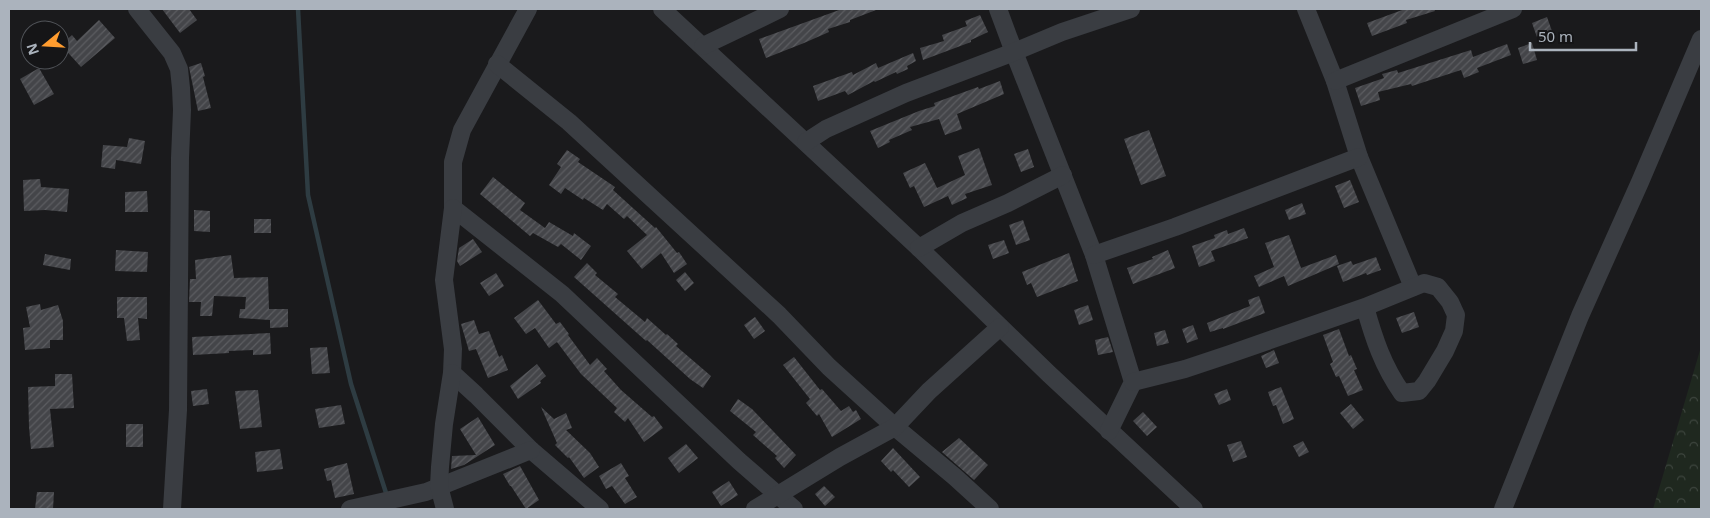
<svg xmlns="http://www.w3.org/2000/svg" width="1710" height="518" viewBox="0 0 1710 518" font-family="'Noto Sans',sans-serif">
<defs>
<pattern id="forest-crowns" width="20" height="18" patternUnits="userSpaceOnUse" patternTransform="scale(1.25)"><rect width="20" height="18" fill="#1f281f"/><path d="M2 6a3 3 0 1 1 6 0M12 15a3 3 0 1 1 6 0" fill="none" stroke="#3d453e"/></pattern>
<pattern id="building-hatch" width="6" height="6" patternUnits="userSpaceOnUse" patternTransform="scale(1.25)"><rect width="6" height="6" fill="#444549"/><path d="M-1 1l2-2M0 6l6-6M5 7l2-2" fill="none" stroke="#5c5d61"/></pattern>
</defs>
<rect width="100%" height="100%" fill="#1a1a1c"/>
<polygon fill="url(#forest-crowns)" points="1701,347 1701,509 1653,509"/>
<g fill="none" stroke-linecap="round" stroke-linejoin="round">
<polyline stroke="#2e3c42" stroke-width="4.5" points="298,9 308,195 351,384 387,496"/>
</g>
<g fill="url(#building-hatch)">
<polygon points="162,9 189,9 197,20 180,33"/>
<polygon points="842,9 876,9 876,10 850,20 850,22 828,29 829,32 804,43 766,58 759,39"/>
<polygon points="1405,9 1434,9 1435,11 1406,20 1407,23 1372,36 1367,23"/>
<polygon points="980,15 988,32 971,40 971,42 923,60 920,48 944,41 942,35 967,26 965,21"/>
<polygon points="1547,17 1553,34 1538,40 1532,23"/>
<polygon points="99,20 115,38 81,67 61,45 72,35 77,41"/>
<polygon points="1532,43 1537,60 1523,64 1518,48"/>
<polygon points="1507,44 1511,55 1477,68 1479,72 1464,78 1461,70 1412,86 1411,84 1378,92 1380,100 1361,106 1355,88 1384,78 1382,74 1397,70 1398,73 1471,50 1473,57"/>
<polygon points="913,53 916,61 907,66 908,69 897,74 896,72 875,82 874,81 848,95 845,91 818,101 813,86 852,72 853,75 876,63 878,68"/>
<polygon points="201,63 205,76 203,77 211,108 198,111 189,67"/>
<polygon points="39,68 54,94 34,105 20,79"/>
<polygon points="1000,81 1004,94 957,114 962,129 945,135 939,119 910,127 912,130 889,140 890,142 878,148 870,131 919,111 935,106 934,103 978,87 979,89"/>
<polygon points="1149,130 1166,176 1141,185 1124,139"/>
<polygon points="129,138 145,141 141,164 116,160 115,169 101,167 103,145 127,147"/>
<polygon points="979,148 992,185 965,194 967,198 952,205 948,196 924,207 914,186 910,188 903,173 925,163 937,188 965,175 958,156"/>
<polygon points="1028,149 1034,167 1021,172 1014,154"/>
<polygon points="567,150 580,159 578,162 615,187 613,190 655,228 656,227 677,253 679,252 687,264 674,273 661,253 642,269 627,251 647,235 627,216 624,219 607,204 603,210 584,198 583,200 565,188 561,194 549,185 561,167 557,164"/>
<polygon points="493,177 525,203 520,210 545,228 549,222 573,236 574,233 591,246 581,260 561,244 558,247 533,233 530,236 480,194"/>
<polygon points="40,179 41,187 69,189 67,212 45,210 24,211 23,180"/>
<polygon points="1350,180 1359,202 1344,208 1335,186"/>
<polygon points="147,191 148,212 125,212 125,192"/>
<polygon points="1302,203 1306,214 1289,220 1285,210"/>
<polygon points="194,210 210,211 210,232 194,231"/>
<rect x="254" y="219" width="17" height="14"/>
<polygon points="1023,220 1030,240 1016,245 1009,225"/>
<polygon points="1244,228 1248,238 1211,251 1215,261 1199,267 1192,246 1215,238 1214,235 1227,230 1228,234"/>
<polygon points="1289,235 1301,268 1336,255 1339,264 1288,286 1284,276 1259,287 1254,276 1274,267 1265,243"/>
<polygon points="473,239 482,252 460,266 457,261 459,248"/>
<polygon points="1004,240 1009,253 993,259 988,245"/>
<polygon points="116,250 148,252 147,272 115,271"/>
<polygon points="1168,250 1175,268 1133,284 1127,268 1153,259 1152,257"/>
<polygon points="1069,253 1078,281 1037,297 1031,283 1027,285 1022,272"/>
<polygon points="45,254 71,259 70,270 43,265"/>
<polygon points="231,255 234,278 268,277 269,309 288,309 288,327 270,328 270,320 239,318 240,309 245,309 246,297 214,296 212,316 200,316 201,302 189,302 190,279 196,279 195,260"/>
<polygon points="1376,257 1381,270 1367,275 1366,273 1343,282 1337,266 1351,261 1353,265"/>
<polygon points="587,263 597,273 595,275 618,294 615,297 645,322 647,318 666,335 667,334 678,344 676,346 711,376 703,388 690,379 647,340 646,341 574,277"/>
<polygon points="685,272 694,283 685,291 676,280"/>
<polygon points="496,273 504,286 489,296 480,283"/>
<polygon points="1259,296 1265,313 1223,329 1223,328 1210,332 1207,323 1250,306 1248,300"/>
<polygon points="117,297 147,297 147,319 138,318 140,340 127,341 124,318 117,318"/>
<polygon points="538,300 556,324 560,322 569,334 568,335 590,365 597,358 607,369 604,371 621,390 652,417 654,416 663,428 644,442 628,418 625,422 614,412 617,408 581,374 557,342 549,348 535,328 526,334 514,318"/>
<polygon points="40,304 41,310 58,305 63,321 63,340 50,340 50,348 25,350 23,328 30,327 26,307"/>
<polygon points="1088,305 1093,320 1079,325 1074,310"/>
<polygon points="1414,312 1419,327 1402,333 1396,318"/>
<polygon points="755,317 765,331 754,339 744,325"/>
<polygon points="474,320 479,334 489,331 499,357 502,355 508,370 488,378 476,349 469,351 461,324"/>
<polygon points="1193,325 1198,339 1187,343 1182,329"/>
<polygon points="1339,329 1349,356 1351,355 1357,369 1354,370 1363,390 1348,396 1339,376 1336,377 1330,364 1333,362 1323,335"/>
<polygon points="1165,330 1169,343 1157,346 1154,333"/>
<polygon points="270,333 271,354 253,355 253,350 229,351 229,353 193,355 192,337"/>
<polygon points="1108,337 1113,352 1098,355 1095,340"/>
<polygon points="327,347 330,373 312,374 310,348"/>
<polygon points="1274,350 1279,363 1266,368 1261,356"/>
<polygon points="794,357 820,390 822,389 841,411 849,406 853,412 856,410 861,419 832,437 819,414 817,416 806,403 810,399 783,365"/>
<polygon points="537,364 546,376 540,381 541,383 518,399 510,386"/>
<polygon points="55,374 72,374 74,408 50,409 54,447 31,449 29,427 28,387 55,386"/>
<polygon points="1281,387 1294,419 1283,424 1276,405 1273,406 1268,392"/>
<polygon points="207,389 209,404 193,406 191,391"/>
<polygon points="1227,389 1231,400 1219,405 1214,394"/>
<polygon points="258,390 262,427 240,429 235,391"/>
<polygon points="738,399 752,409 796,455 784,468 775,458 777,456 753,435 756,432 730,411"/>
<polygon points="1351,404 1364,420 1353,429 1340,413"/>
<polygon points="341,405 345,424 319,428 315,409"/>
<polygon points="541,407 554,419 566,413 572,428 566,430 590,453 599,467 584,478 569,457 568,458 555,445 557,443"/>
<polygon points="1143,412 1157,427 1147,436 1133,421"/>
<polygon points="478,417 495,445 464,465 451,469 452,456 476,455 460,429"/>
<rect x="126" y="424" width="17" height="23"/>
<polygon points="959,438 988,465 974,480 942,452"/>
<polygon points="1241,441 1247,457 1233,462 1227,445"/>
<polygon points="1303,441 1309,452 1299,457 1293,446"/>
<polygon points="686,444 698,458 679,473 668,458"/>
<polygon points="893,448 920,477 909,487 893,470 891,472 881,461"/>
<polygon points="280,449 283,469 257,472 255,452"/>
<polygon points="347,463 354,494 335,498 331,480 327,481 324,469"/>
<polygon points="621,463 629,476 625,478 637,497 625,504 612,486 606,489 599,476"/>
<polygon points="520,466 539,500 526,509 511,486 510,486 503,474"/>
<polygon points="729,481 738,495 721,506 712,492"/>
<polygon points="824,486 835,497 825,506 815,494"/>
<polygon points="37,492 54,492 53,509 35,509"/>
</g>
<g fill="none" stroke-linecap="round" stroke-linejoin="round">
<g stroke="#3a3d42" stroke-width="18">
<polyline points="137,9 172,53 179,69 181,88 182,110 180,158 178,410 172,509"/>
<polyline points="528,9 462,130 453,162 453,208 562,294 739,461 794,509"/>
<polyline points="662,9 919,248 1049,374 1194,509"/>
<polyline points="998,9 1014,52 1094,255 1133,382 1109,431"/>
<polyline points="1306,9 1335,81 1359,157 1413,287"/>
<polyline points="703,46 780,9"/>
<polyline points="497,64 569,122 779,315 829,367 895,427 955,477 990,509"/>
<polyline points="1335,81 1513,9"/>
<polyline points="806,142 826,129 906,93 1014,52 1062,32 1131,9"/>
<polyline points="453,208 444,280 453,349 452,373 476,395 531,450 600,509"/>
<polyline points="919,248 962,223 1008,203 1063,175"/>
<polyline points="1094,255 1175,227 1359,157"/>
<path d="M1133 382 1185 369 1230 354 1365 307 1424 283 1438 287 1450 302 1456 315 1454 331 1445 351 1427 381 1419 391 1402 393C1383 366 1374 339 1365 307"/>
<polyline points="350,509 426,492 531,450"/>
<polyline points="445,509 439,486 440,467 444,424 452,373"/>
<polyline points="755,509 840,457 895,427 929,391 1000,327"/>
<polyline points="1503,509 1580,316 1640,182 1701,39"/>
</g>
</g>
<rect width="1710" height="518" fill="none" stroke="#abb3bd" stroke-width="20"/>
<g transform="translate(45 45) rotate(252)"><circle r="24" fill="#151517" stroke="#515459"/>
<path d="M0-4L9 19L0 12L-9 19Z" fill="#ff9c2f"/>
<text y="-8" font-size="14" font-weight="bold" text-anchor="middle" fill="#abb3bd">N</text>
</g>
<path d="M1530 42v8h106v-8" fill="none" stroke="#abb3bd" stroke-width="2.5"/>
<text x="1538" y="42" font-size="15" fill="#abb3bd" stroke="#151517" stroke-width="4" paint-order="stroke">50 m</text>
</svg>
